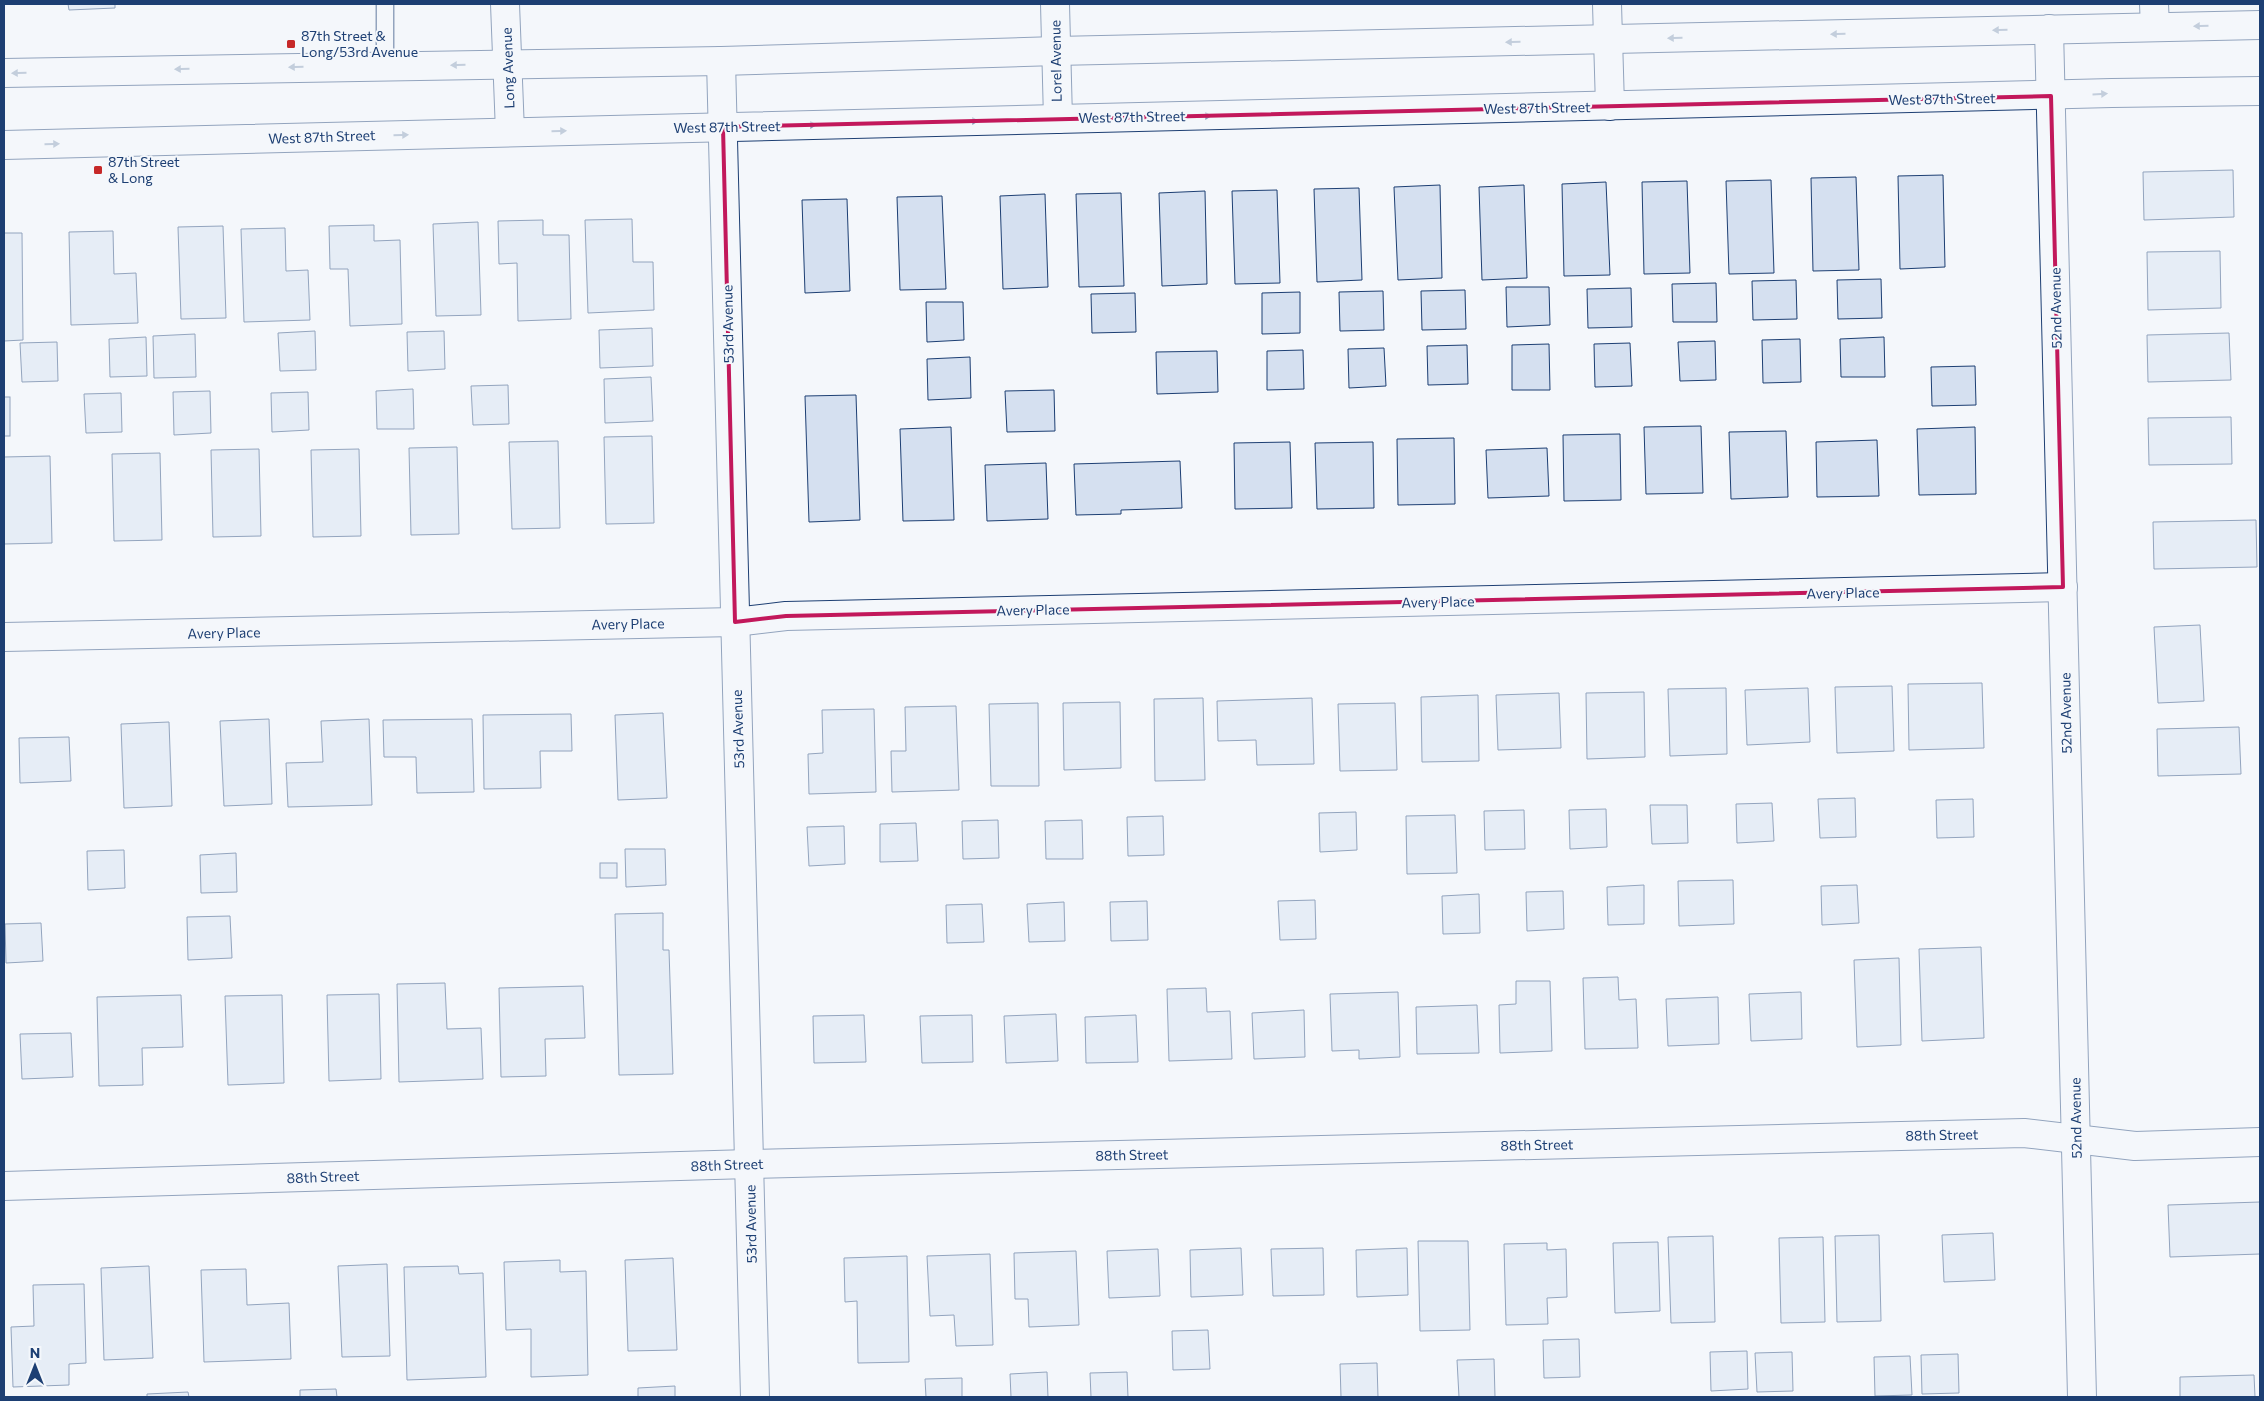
<svg xmlns="http://www.w3.org/2000/svg" width="2264" height="1401" viewBox="0 0 2264 1401" font-family="Commissioner,sans-serif">
<rect width="100%" height="100%" fill="#f4f7fb"/>
<g fill="#d5e0f0" stroke="#1d3f73">
<polygon points="68,4 115,4 115,8 69,10"/>
<polygon points="2233,170 2234,217 2144,220 2143,172"/>
<polygon points="1943,175 1945,267 1900,269 1898,176"/>
<polygon points="1856,177 1859,270 1813,271 1811,178"/>
<polygon points="1771,180 1774,273 1729,274 1726,181"/>
<polygon points="1687,181 1690,273 1644,274 1642,182"/>
<polygon points="1606,182 1610,275 1564,276 1562,184"/>
<polygon points="1440,185 1442,278 1398,280 1394,187"/>
<polygon points="1524,185 1527,278 1482,280 1479,187"/>
<polygon points="1359,188 1362,280 1317,282 1314,189"/>
<polygon points="1277,190 1280,283 1235,284 1232,191"/>
<polygon points="1205,191 1207,284 1162,286 1159,193"/>
<polygon points="1121,193 1124,286 1079,287 1076,194"/>
<polygon points="1045,194 1048,287 1003,289 1000,196"/>
<polygon points="942,196 946,289 900,290 897,197"/>
<polygon points="847,199 850,291 805,293 802,200"/>
<polygon points="632,219 633,262 653,262 654,310 588,313 585,220"/>
<polygon points="543,220 543,235 569,235 571,319 518,321 517,263 499,264 498,221"/>
<polygon points="478,222 481,315 436,316 433,224"/>
<polygon points="374,225 374,241 400,240 402,324 350,326 348,269 330,269 329,226"/>
<polygon points="223,226 226,318 181,319 178,227"/>
<polygon points="285,228 286,271 308,270 310,320 244,322 241,229"/>
<polygon points="113,231 114,274 136,273 138,323 71,325 69,232"/>
<polygon points="4,233 22,233 23,340 4,341"/>
<polygon points="2220,251 2221,308 2148,310 2147,252"/>
<polygon points="1881,279 1882,318 1838,319 1837,280"/>
<polygon points="1796,280 1797,319 1753,320 1752,281"/>
<polygon points="1716,283 1717,322 1673,322 1672,284"/>
<polygon points="1506,287 1549,287 1550,325 1507,327"/>
<polygon points="1631,288 1632,327 1588,328 1587,289"/>
<polygon points="1465,290 1466,329 1422,330 1421,291"/>
<polygon points="1383,291 1384,330 1340,331 1339,292"/>
<polygon points="1300,292 1300,333 1262,334 1262,293"/>
<polygon points="1135,293 1136,332 1092,333 1091,294"/>
<polygon points="926,302 963,302 964,340 927,342"/>
<polygon points="652,328 653,366 600,368 599,330"/>
<polygon points="315,331 316,370 280,371 278,333"/>
<polygon points="444,331 445,369 408,371 407,332"/>
<polygon points="2229,333 2231,380 2148,382 2147,335"/>
<polygon points="195,334 196,377 154,378 153,336"/>
<polygon points="146,337 147,376 110,377 109,339"/>
<polygon points="1884,337 1885,377 1841,377 1840,339"/>
<polygon points="1800,339 1801,382 1763,383 1762,340"/>
<polygon points="1715,341 1716,380 1680,381 1678,342"/>
<polygon points="57,342 58,381 22,382 20,343"/>
<polygon points="1630,343 1632,386 1595,387 1594,344"/>
<polygon points="1549,344 1550,390 1512,390 1512,345"/>
<polygon points="1467,345 1468,384 1428,385 1427,346"/>
<polygon points="1384,348 1386,386 1349,388 1348,349"/>
<polygon points="1303,350 1304,389 1267,390 1267,351"/>
<polygon points="1217,351 1218,392 1157,394 1156,352"/>
<polygon points="970,357 971,398 928,400 927,359"/>
<polygon points="1975,366 1976,405 1932,406 1931,367"/>
<polygon points="651,377 653,421 605,423 604,379"/>
<polygon points="508,385 509,424 473,425 471,386"/>
<polygon points="413,389 414,429 377,429 376,391"/>
<polygon points="1054,390 1055,431 1007,432 1005,391"/>
<polygon points="210,391 211,433 174,435 173,392"/>
<polygon points="308,392 309,430 272,432 271,393"/>
<polygon points="121,393 122,432 86,433 84,394"/>
<polygon points="856,395 860,520 809,522 805,396"/>
<rect x="4" y="397" width="6" height="39"/>
<polygon points="2231,417 2232,464 2149,465 2148,418"/>
<polygon points="1701,426 1703,493 1646,494 1644,427"/>
<polygon points="951,427 954,520 903,521 900,429"/>
<polygon points="1975,427 1976,494 1919,495 1917,429"/>
<polygon points="1786,431 1788,497 1731,499 1729,432"/>
<polygon points="1620,434 1621,500 1564,501 1563,435"/>
<polygon points="652,436 654,523 606,524 604,437"/>
<polygon points="1454,438 1455,504 1398,505 1397,439"/>
<polygon points="1877,440 1879,496 1817,497 1816,442"/>
<polygon points="558,441 560,528 512,529 509,442"/>
<polygon points="1290,442 1292,508 1235,509 1234,443"/>
<polygon points="1373,442 1374,508 1317,509 1315,443"/>
<polygon points="457,447 459,534 411,535 409,448"/>
<polygon points="1547,448 1549,496 1488,498 1486,450"/>
<polygon points="259,449 261,536 213,537 211,450"/>
<polygon points="359,449 361,536 313,537 311,450"/>
<polygon points="160,453 162,540 114,541 112,454"/>
<polygon points="50,456 52,543 4,544 4,457"/>
<polygon points="1180,461 1182,508 1121,510 1121,514 1076,515 1074,464"/>
<polygon points="1046,463 1048,519 987,521 985,465"/>
<polygon points="2256,520 2257,567 2154,569 2153,522"/>
<polygon points="2200,625 2204,701 2158,703 2154,627"/>
<polygon points="1982,683 1984,748 1909,750 1908,684"/>
<polygon points="1892,686 1894,751 1837,753 1835,687"/>
<polygon points="1726,688 1727,754 1670,756 1668,689"/>
<polygon points="1808,688 1810,742 1747,745 1745,690"/>
<polygon points="1644,692 1645,757 1587,759 1586,693"/>
<polygon points="1559,693 1561,748 1498,750 1496,695"/>
<polygon points="1478,695 1479,761 1422,762 1421,697"/>
<polygon points="1203,698 1205,780 1155,781 1154,699"/>
<polygon points="1312,698 1314,764 1257,765 1256,740 1218,741 1217,701"/>
<polygon points="1120,702 1121,768 1064,770 1063,703"/>
<polygon points="1038,703 1039,786 991,786 989,704"/>
<polygon points="1395,703 1397,770 1340,771 1338,704"/>
<polygon points="956,706 959,790 892,792 891,751 906,751 905,707"/>
<polygon points="874,709 876,792 809,794 808,754 823,753 822,710"/>
<polygon points="663,713 667,798 618,800 615,715"/>
<polygon points="571,714 572,751 540,751 541,788 484,789 483,715"/>
<polygon points="269,719 272,804 224,806 220,721"/>
<polygon points="369,719 372,805 288,807 286,763 323,762 321,721"/>
<polygon points="472,719 474,792 417,793 416,757 384,757 383,720"/>
<polygon points="169,722 172,806 124,808 121,724"/>
<polygon points="2239,727 2241,774 2158,776 2157,729"/>
<polygon points="69,737 71,781 20,783 19,738"/>
<polygon points="1855,798 1856,837 1820,838 1818,799"/>
<polygon points="1973,799 1974,837 1937,838 1936,800"/>
<polygon points="1772,803 1774,841 1737,843 1736,804"/>
<polygon points="1650,805 1687,805 1688,843 1652,844"/>
<polygon points="1606,809 1607,847 1570,849 1569,810"/>
<polygon points="1524,810 1525,849 1485,850 1484,811"/>
<polygon points="1356,812 1357,850 1320,852 1319,813"/>
<polygon points="1455,815 1457,873 1407,874 1406,816"/>
<polygon points="1163,816 1164,855 1128,856 1127,817"/>
<polygon points="998,820 999,858 963,859 962,821"/>
<polygon points="1082,820 1083,859 1046,859 1045,821"/>
<polygon points="916,823 918,861 880,862 880,824"/>
<polygon points="844,826 845,864 809,866 807,827"/>
<polygon points="625,849 665,849 666,885 626,887"/>
<polygon points="124,850 125,888 88,890 87,851"/>
<polygon points="236,853 237,892 201,893 200,855"/>
<rect x="600" y="863" width="17" height="15"/>
<polygon points="1733,880 1734,924 1679,926 1678,881"/>
<polygon points="1644,885 1644,924 1608,925 1607,887"/>
<polygon points="1857,885 1859,923 1822,925 1821,886"/>
<polygon points="1563,891 1564,929 1527,931 1526,892"/>
<polygon points="1479,894 1480,933 1443,934 1442,896"/>
<polygon points="1315,900 1316,939 1280,940 1278,901"/>
<polygon points="1147,901 1148,940 1111,941 1110,902"/>
<polygon points="1064,902 1065,941 1029,942 1027,904"/>
<polygon points="982,904 984,942 947,943 946,905"/>
<polygon points="663,913 663,950 669,950 673,1074 619,1075 615,914"/>
<polygon points="230,916 232,958 188,960 187,917"/>
<polygon points="41,923 43,961 6,963 5,924"/>
<polygon points="1981,947 1984,1038 1922,1041 1919,949"/>
<polygon points="1899,958 1901,1045 1857,1047 1854,960"/>
<polygon points="1618,977 1619,1000 1636,999 1638,1048 1585,1049 1583,978"/>
<polygon points="1516,981 1550,981 1552,1051 1500,1053 1499,1005 1516,1004"/>
<polygon points="445,983 447,1029 481,1028 483,1079 399,1082 397,984"/>
<polygon points="583,986 585,1038 545,1039 546,1076 501,1077 499,988"/>
<polygon points="1206,988 1207,1012 1230,1011 1232,1059 1169,1061 1167,989"/>
<polygon points="1398,992 1400,1057 1359,1059 1359,1050 1332,1051 1330,994"/>
<polygon points="1801,992 1802,1039 1751,1041 1749,994"/>
<polygon points="379,994 381,1079 329,1081 327,995"/>
<polygon points="181,995 183,1047 142,1048 143,1085 99,1086 97,997"/>
<polygon points="282,995 284,1083 228,1085 225,996"/>
<polygon points="1718,997 1719,1044 1668,1046 1666,999"/>
<polygon points="1477,1005 1479,1053 1417,1054 1416,1007"/>
<polygon points="1304,1010 1305,1057 1254,1059 1252,1013"/>
<polygon points="1056,1014 1058,1061 1006,1063 1004,1016"/>
<polygon points="864,1015 866,1062 814,1063 813,1016"/>
<polygon points="972,1015 973,1062 922,1063 920,1016"/>
<polygon points="1136,1015 1138,1062 1086,1063 1085,1017"/>
<polygon points="71,1033 73,1077 22,1079 20,1034"/>
<polygon points="2260,1202 2260,1254 2170,1257 2168,1205"/>
<polygon points="1993,1233 1995,1280 1944,1282 1942,1235"/>
<polygon points="1879,1235 1881,1321 1837,1322 1835,1236"/>
<polygon points="1713,1236 1715,1322 1671,1323 1668,1237"/>
<polygon points="1823,1237 1825,1322 1781,1323 1779,1238"/>
<polygon points="1418,1241 1468,1241 1470,1330 1420,1331"/>
<polygon points="1658,1242 1660,1311 1615,1313 1613,1243"/>
<polygon points="1547,1243 1547,1250 1566,1249 1567,1297 1547,1298 1548,1324 1506,1325 1504,1244"/>
<polygon points="1241,1248 1243,1295 1191,1297 1190,1250"/>
<polygon points="1323,1248 1324,1295 1273,1296 1271,1249"/>
<polygon points="1407,1248 1408,1295 1357,1297 1356,1250"/>
<polygon points="1158,1249 1160,1296 1109,1298 1107,1251"/>
<polygon points="1076,1251 1079,1325 1029,1327 1028,1299 1015,1299 1014,1253"/>
<polygon points="990,1254 993,1345 956,1346 954,1315 930,1316 927,1256"/>
<polygon points="907,1256 909,1362 858,1363 857,1301 845,1302 844,1258"/>
<polygon points="673,1258 677,1350 628,1351 625,1260"/>
<polygon points="560,1260 560,1272 586,1271 588,1375 531,1377 531,1329 506,1330 504,1262"/>
<polygon points="387,1264 390,1356 342,1357 338,1266"/>
<polygon points="149,1266 153,1358 104,1360 101,1268"/>
<polygon points="458,1266 459,1274 483,1273 486,1377 407,1380 404,1267"/>
<polygon points="246,1269 247,1305 289,1303 291,1359 204,1362 201,1270"/>
<polygon points="84,1284 86,1363 69,1364 69,1385 13,1387 11,1327 34,1326 33,1285"/>
<polygon points="1208,1330 1210,1369 1173,1370 1172,1331"/>
<polygon points="1579,1339 1580,1377 1544,1378 1543,1340"/>
<polygon points="1747,1351 1748,1389 1711,1391 1710,1352"/>
<polygon points="1792,1352 1793,1391 1757,1392 1755,1353"/>
<polygon points="1958,1354 1959,1393 1922,1394 1921,1355"/>
<polygon points="1910,1356 1912,1395 1875,1396 1874,1357"/>
<polygon points="1494,1359 1495,1397 1459,1397 1457,1360"/>
<polygon points="1377,1363 1378,1397 1341,1397 1340,1364"/>
<polygon points="1047,1372 1048,1397 1011,1397 1010,1374"/>
<polygon points="1127,1372 1128,1397 1091,1397 1090,1373"/>
<polygon points="2254,1375 2255,1397 2180,1397 2180,1377"/>
<polygon points="962,1378 962,1397 926,1397 925,1379"/>
<polygon points="675,1386 675,1397 638,1397 638,1388"/>
<polygon points="336,1389 337,1397 300,1397 300,1390"/>
<polygon points="188,1392 189,1397 147,1397 147,1394"/>
</g>
<g fill="none" stroke-linecap="round" stroke-linejoin="round">
<defs>
<polyline id="service" points="385,4 385,66"/>
<g id="minor">
<polyline points="505,4 510,132"/>
<polyline points="1055,4 1058,119"/>
<polyline points="1607,4 1610,106"/>
<polyline points="2154,4 2155,27"/>
<polyline points="2049,29 2082,1397"/>
<polyline points="721,61 755,1397"/>
<polyline points="4,637 735,622 786,616 2063,587"/>
<polyline points="4,1186 749,1164 2024,1133 2135,1146 2260,1142"/>
</g>
<g id="secondary">
<polyline points="4,73 721,61 1056,51 2260,25"/>
<polyline points="4,145 2112,93 2260,91"/>
</g>
</defs>
<use href="#service" stroke="#1d3f73" stroke-width="19"/>
<use href="#minor" stroke="#1d3f73" stroke-width="30"/>
<use href="#secondary" stroke="#1d3f73" stroke-width="30"/>
<use href="#service" stroke="#f4f7fb" stroke-width="16"/>
<use href="#minor" stroke="#f4f7fb" stroke-width="28"/>
<use href="#secondary" stroke="#f4f7fb" stroke-width="28"/>
</g>
<defs><path id="oneway-solid" d="M-6-.8H1V-3.2L6.5 0L1 3.2V.8H-6Z" transform="scale(1.25)"/></defs>
<g fill="#889bb7">
<use href="#oneway-solid" transform="translate(2201 26) rotate(179)"/>
<use href="#oneway-solid" transform="translate(2000 30) rotate(179)"/>
<use href="#oneway-solid" transform="translate(1838 34) rotate(179)"/>
<use href="#oneway-solid" transform="translate(1675 38) rotate(179)"/>
<use href="#oneway-solid" transform="translate(1513 42) rotate(179)"/>
<use href="#oneway-solid" transform="translate(458 65) rotate(179)"/>
<use href="#oneway-solid" transform="translate(296 67) rotate(179)"/>
<use href="#oneway-solid" transform="translate(182 69) rotate(179)"/>
<use href="#oneway-solid" transform="translate(19 73) rotate(179)"/>
<use href="#oneway-solid" transform="translate(2100 94) rotate(-3)"/>
<use href="#oneway-solid" transform="translate(1204 116) rotate(-1)"/>
<use href="#oneway-solid" transform="translate(971 121) rotate(-1)"/>
<use href="#oneway-solid" transform="translate(809 125) rotate(-1)"/>
<use href="#oneway-solid" transform="translate(559 131) rotate(-1)"/>
<use href="#oneway-solid" transform="translate(401 135) rotate(-2)"/>
<use href="#oneway-solid" transform="translate(52 144) rotate(-1)"/>
</g>
<path d="M0 0H2264V1401H0ZM2051 96 2063 587 786 616 735 622 723 127Z" fill="#f4f7fb" fill-opacity=".55" fill-rule="evenodd"/>
<path fill="none" stroke="#c2185b" stroke-width="4" stroke-linejoin="round" d="M2051 96 2063 587 786 616 735 622 723 127Z"/>
<g fill="#c62828" stroke="#f4f7fb" stroke-width="2">
<rect x="286" y="39" width="10" height="10" rx="2.5"/>
<rect x="93" y="165" width="10" height="10" rx="2.5"/>
</g>
<g text-anchor="middle" stroke-width="4" stroke-linejoin="round" paint-order="stroke">
<g font-size="14" fill="#1d3f73" stroke="#f4f7fb" text-anchor="start">
<text x="301" y="41">87th Street &amp;<tspan x="301" dy="16">Long/53rd Avenue</tspan></text>
<text x="108" y="167">87th Street<tspan x="108" dy="16">&amp; Long</tspan></text>
</g>
<g font-size="14" fill="#1d3f73" stroke="#f4f7fb">
<text transform="translate(1056 61) rotate(-91)" y="5">Lorel Avenue</text>
<text transform="translate(508 68) rotate(-92)" y="5">Long Avenue</text>
<text transform="translate(1942 99) rotate(-1)" y="5">West 87th Street</text>
<text transform="translate(1537 108) rotate(-1)" y="5">West 87th Street</text>
<text transform="translate(1132 117) rotate(-1)" y="5">West 87th Street</text>
<text transform="translate(727 127) rotate(-1)" y="5">West 87th Street</text>
<text transform="translate(322 137) rotate(-2)" y="5">West 87th Street</text>
<text transform="translate(2056 308) rotate(-91)" y="5">52nd Avenue</text>
<text transform="translate(728 324) rotate(-91)" y="5">53rd Avenue</text>
<text transform="translate(1843 593) rotate(-1)" y="5">Avery Place</text>
<text transform="translate(1438 602) rotate(-1)" y="5">Avery Place</text>
<text transform="translate(1033 610) rotate(-1)" y="5">Avery Place</text>
<text transform="translate(628 624) rotate(-1)" y="5">Avery Place</text>
<text transform="translate(224 633) rotate(-1)" y="5">Avery Place</text>
<text transform="translate(2066 713) rotate(-91)" y="5">52nd Avenue</text>
<text transform="translate(738 729) rotate(-92)" y="5">53rd Avenue</text>
<text transform="translate(2076 1118) rotate(-91)" y="5">52nd Avenue</text>
<text transform="translate(1942 1135) rotate(-1)" y="5">88th Street</text>
<text transform="translate(1537 1145) rotate(-1)" y="5">88th Street</text>
<text transform="translate(1132 1155) rotate(-1)" y="5">88th Street</text>
<text transform="translate(727 1165) rotate(-2)" y="5">88th Street</text>
<text transform="translate(323 1177) rotate(-2)" y="5">88th Street</text>
<text transform="translate(751 1224) rotate(-91)" y="5">53rd Avenue</text>
</g>
</g>
<rect width="2264" height="1401" fill="none" stroke="#1d3f73" stroke-width="10"/>
<g transform="translate(35 1366)" stroke="#f4f7fb" stroke-width="4" paint-order="stroke">
<path d="M0-4L9 19L0 12L-9 19Z" fill="#1d3f73"/>
<text y="-8" font-size="14" font-weight="bold" text-anchor="middle" fill="#1d3f73">N</text>
</g>
</svg>
